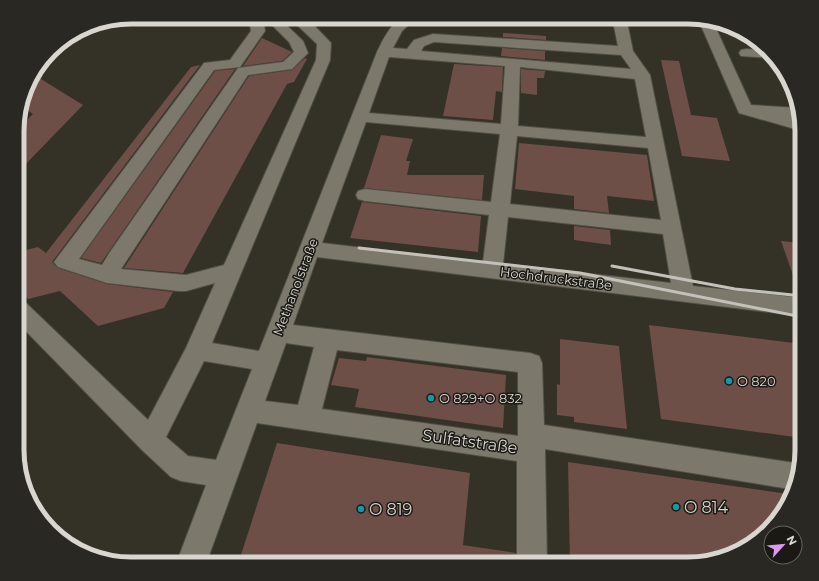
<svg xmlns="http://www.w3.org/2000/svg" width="819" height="581" viewBox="0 0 819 581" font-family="Montserrat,sans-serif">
<rect width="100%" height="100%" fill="#343126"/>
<g fill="#6d4f48">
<polygon points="503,33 546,36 546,40 503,37"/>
<polygon points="262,38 292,52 282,61 243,66"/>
<polygon points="502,48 545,51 545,60 501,56"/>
<polygon points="305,58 307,59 294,82 287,84 183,273 124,268 249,76 292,70"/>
<polygon points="661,60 679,61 691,115 717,118 730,161 682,156"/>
<polygon points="454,64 503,67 502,92 496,91 493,120 443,116"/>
<polygon points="200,65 52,262 58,268 107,284 173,292 164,308 98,326 60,291 28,299 18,289 18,252 38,247 46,253 191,67"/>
<polygon points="235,69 101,263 81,258 215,71"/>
<polygon points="521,69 545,71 544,78 537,78 537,95 521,93"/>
<polygon points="41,79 83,105 18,172 18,129 33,114 21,106 30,81"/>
<polygon points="381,135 413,139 406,161 410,161 407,175 484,175 482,200 364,188"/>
<polygon points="519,143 647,155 654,201 607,196 609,213 574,209 574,196 515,189"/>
<polygon points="362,202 481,216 478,252 350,238"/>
<polygon points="574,226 610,230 611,245 574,240"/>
<polygon points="781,241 802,243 802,292 799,292"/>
<polygon points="649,325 802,344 802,438 661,419"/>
<polygon points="560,339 619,346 627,429 574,422 574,417 557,415 557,384 560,385"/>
<polygon points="367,357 506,375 503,428 355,407 359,389 331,385 339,358 366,361"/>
<polygon points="277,443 470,473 463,545 516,553 516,564 238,564"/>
<polygon points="568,462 788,494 778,520 739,552 689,564 570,564"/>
</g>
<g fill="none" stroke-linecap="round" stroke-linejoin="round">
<defs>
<g id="minor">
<path d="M249 17H263L265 31 240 67 214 70 79 259 102 265 110 252 238 68 283 62 294 52 289 42 264 17H278L303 41 308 53 292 69 248 75 121 269 186 275 224 265 316 60 317 44 296 24 292 17H306L331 43 330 60 212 343 259 351 377 52C383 39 390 26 401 17H417L402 31 393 48 407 49 414 40 433 34 618 46 612 17H626L633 51 650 75 693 286 802 298V316L317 257 293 325 530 353 539 356 542 363 544 425 795 463 799 464 790 489 545 449 547 564H517V461L257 423 206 564H176L206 485 181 481 171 477 142 450 18 323V300L26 303 148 420 186 348 215 283 186 291H178L107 283 58 267 54 262 204 63 230 60 251 31ZM434 42 621 55 631 69 421 51 424 46ZM389 57 505 66 501 124 369 113ZM520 67 635 79 646 137 518 126ZM366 122 500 134 491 202 365 189 358 191 356 195 358 199 365 201 489 215 483 262 322 243ZM517 136 648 148 661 220 510 204ZM508 217 663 234 671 283 503 264ZM286 343 314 347 298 405 265 401ZM337 350 518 372V436L322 409ZM204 361 252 369 216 460 188 456 166 437Z"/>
<polygon points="701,19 714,24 751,105 798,108 800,118 790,117 801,121 802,131 739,113 699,21"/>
<polygon points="746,49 765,50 772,58 741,56 739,53 741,50"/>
</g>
</defs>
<use href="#minor" stroke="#514e45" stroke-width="2"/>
<use href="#minor" fill="#7c786c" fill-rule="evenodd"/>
<g stroke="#c4c1ba" stroke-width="3">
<polyline points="359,248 580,273 802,317"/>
<polyline points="612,266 735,289 802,296"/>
</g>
</g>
<g fill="#0f9aa8" stroke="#1a1914" stroke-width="1.5">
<circle cx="729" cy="381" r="4"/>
<circle cx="431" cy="398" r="4"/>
<circle cx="676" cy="507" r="4"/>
<circle cx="361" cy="509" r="4"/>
</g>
<g text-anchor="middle" stroke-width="3" stroke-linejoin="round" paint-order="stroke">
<g font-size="13" fill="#d9d6d0" stroke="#1a1914">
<text transform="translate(556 278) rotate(7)" y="5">Hochdruckstraße</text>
<text transform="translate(295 287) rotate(-69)" y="5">Methanolstraße</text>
</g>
<g font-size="13" fill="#d9d6d0" stroke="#1a1914" text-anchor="start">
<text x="737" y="386">O 820</text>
<text x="439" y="403">O 829+O 832</text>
</g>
<g font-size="16" fill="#d9d6d0" stroke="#1a1914">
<text transform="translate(470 441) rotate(8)" y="6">Sulfatstraße</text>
</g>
<g font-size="16" fill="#d9d6d0" stroke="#1a1914" text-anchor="start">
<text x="684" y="513">O 814</text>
<text x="369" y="515">O 819</text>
</g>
</g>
<path d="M0 0H819V581H0ZM131 24H688A107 107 0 0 1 795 131V450A107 107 0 0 1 688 557H131A107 107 0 0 1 24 450V131A107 107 0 0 1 131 24Z" fill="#292823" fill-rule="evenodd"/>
<path fill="none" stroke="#d9d6d0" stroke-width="5" d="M131 24H688A107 107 0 0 1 795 131V450A107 107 0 0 1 688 557H131A107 107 0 0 1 24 450V131A107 107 0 0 1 131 24Z"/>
<g transform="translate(783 545) rotate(63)"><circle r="19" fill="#1a1914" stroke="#66655f"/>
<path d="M0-3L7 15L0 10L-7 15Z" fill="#dc99f4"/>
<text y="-6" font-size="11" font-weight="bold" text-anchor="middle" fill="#d9d6d0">N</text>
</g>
</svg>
